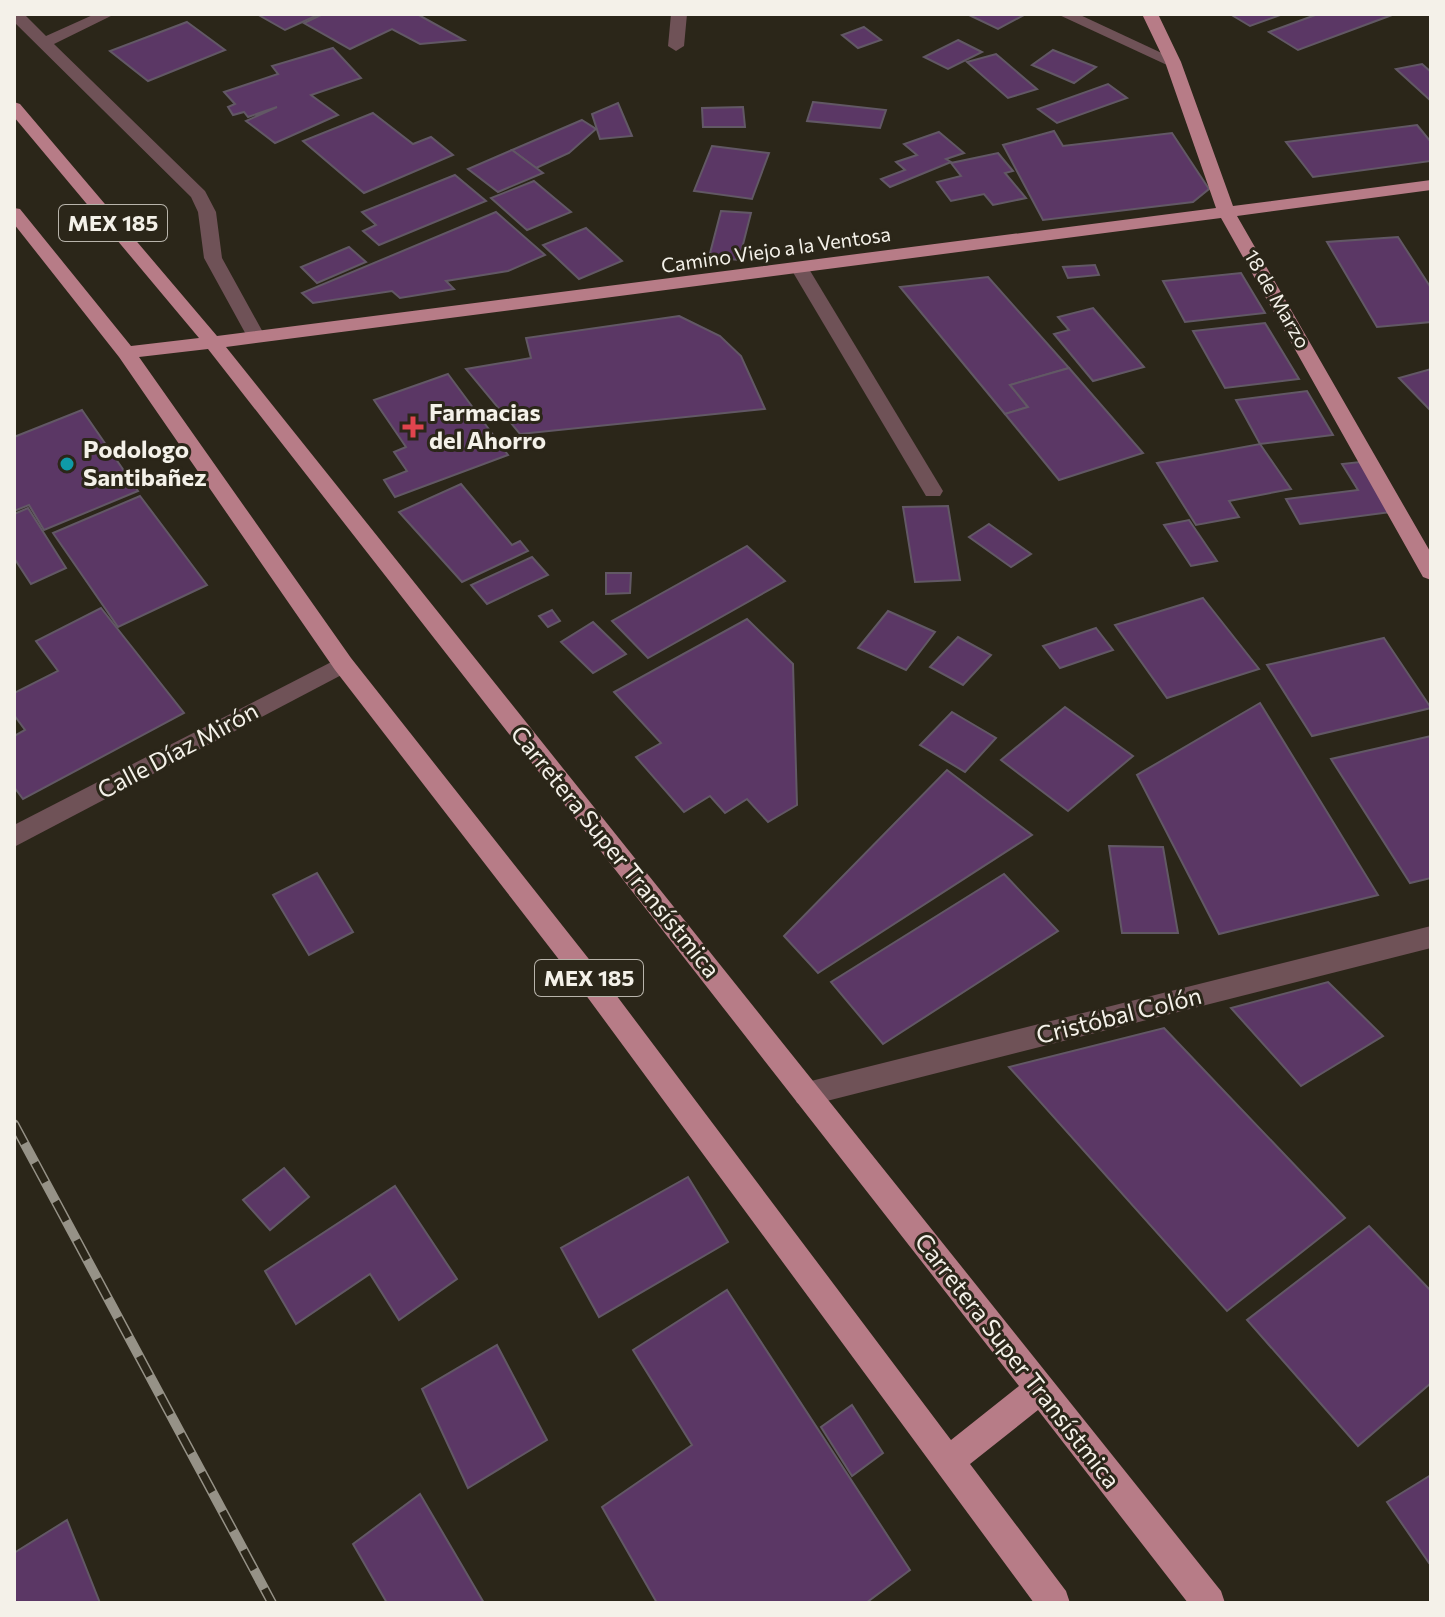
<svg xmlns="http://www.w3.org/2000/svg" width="1445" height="1617" viewBox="0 0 1445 1617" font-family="Commissioner,sans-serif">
<rect width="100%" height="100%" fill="#2b2619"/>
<g fill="#5b3765" stroke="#625865" stroke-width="2">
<polygon points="257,14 320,14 285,30"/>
<polygon points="323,14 417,14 464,40 420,44 392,29 350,49 304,23"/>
<polygon points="967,14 1021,14 1024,15 998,29"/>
<polygon points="1230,14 1283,14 1250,26"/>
<polygon points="1318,14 1391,14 1392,15 1298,50 1269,32"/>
<polygon points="187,22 225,50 148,81 110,51"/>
<polygon points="864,27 881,40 858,48 842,35"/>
<polygon points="958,40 982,52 948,69 924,57"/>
<polygon points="333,48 361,78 311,95 338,115 275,143 246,121 277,107 248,117 244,112 233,115 228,107 235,104 224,92 278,74 272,66"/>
<polygon points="1053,50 1096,67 1074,83 1032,65"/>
<polygon points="996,54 1037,89 1008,98 967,62"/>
<polygon points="1422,64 1431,72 1431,101 1396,69"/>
<polygon points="1108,84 1127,98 1057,123 1038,109"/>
<polygon points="813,102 886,110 880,128 807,121"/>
<polygon points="618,103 632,136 600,139 592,114"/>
<polygon points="743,107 745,127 703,127 702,108"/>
<polygon points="373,113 413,144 431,137 453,155 364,193 303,141"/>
<polygon points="582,120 596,129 569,153 536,168 512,150"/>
<polygon points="1417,125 1431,142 1431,161 1313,177 1286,142"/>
<polygon points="1054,131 1063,146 1172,133 1209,189 1193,202 1043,220 1003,145"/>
<polygon points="939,132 964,153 946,159 951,162 890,187 881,179 905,170 896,162 917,155 904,144"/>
<polygon points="712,146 769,153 752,199 694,191"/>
<polygon points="512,150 543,173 498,192 468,169"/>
<polygon points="998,153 1013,171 1005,173 1026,198 993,205 984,194 951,201 937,182 961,176 951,163"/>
<polygon points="455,175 486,201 379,245 363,231 376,225 362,212"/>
<polygon points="534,181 571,212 527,230 491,198"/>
<polygon points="721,211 751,213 739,260 709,257"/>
<polygon points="496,212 545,255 508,271 446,281 454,289 400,298 392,291 313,303 302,293"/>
<polygon points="586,228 622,261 579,279 543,245"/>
<polygon points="1398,237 1431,288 1431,322 1377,327 1327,242"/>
<polygon points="349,247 366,262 317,283 301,267"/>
<polygon points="1095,265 1099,275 1068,278 1063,267"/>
<polygon points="1241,273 1265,313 1185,322 1163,281"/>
<polygon points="988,277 1069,368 1010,385 1028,407 1005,414 900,287"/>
<polygon points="1093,308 1144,367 1093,381 1054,334 1069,330 1058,317"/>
<polygon points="679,316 720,336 741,356 765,409 520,434 466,369 531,358 526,338"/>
<polygon points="1265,323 1299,379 1225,388 1193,331"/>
<polygon points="1069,368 1143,453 1059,480 1005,414 1028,407 1010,385"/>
<polygon points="1431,369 1431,411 1399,378"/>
<polygon points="448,374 508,455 395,497 384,480 407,471 394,452 406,447 374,400"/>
<polygon points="1307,391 1333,435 1260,444 1236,400"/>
<polygon points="82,410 138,491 44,530 29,505 14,511 14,437"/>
<polygon points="1260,444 1291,489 1229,501 1239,517 1196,525 1157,463"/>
<polygon points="1360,462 1391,512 1300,524 1286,499 1358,490 1342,464"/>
<polygon points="461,484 512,545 520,541 528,551 462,582 399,512"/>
<polygon points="140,496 207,585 118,627 53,533"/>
<polygon points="948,506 960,580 915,582 903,507"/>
<polygon points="28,508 66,568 31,584 14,558 14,514"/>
<polygon points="1189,520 1217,561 1191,566 1164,525"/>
<polygon points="989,524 1031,554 1011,567 969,537"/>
<polygon points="747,546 785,581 648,658 612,621"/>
<polygon points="532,557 548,575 487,604 471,585"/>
<polygon points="606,573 631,573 630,593 606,594"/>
<polygon points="1203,598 1259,669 1167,698 1115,625"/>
<polygon points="101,608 184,713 23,799 14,787 14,736 25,730 14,715 14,693 58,671 36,641"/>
<polygon points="552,610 560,621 548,627 539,616"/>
<polygon points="888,611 935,632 906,670 858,648"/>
<polygon points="747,619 793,664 797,805 768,822 747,799 725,813 710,796 684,812 636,757 661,743 614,692"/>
<polygon points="593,622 626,654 593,673 561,642"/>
<polygon points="1096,628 1113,650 1060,668 1043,646"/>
<polygon points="958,637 991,655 963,685 930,667"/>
<polygon points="1384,638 1431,708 1312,736 1267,665"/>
<polygon points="1260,703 1378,895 1219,934 1137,775"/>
<polygon points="1065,707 1133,756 1068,811 1001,760"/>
<polygon points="952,712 996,738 965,772 920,745"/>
<polygon points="1431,736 1431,878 1410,883 1331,759"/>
<polygon points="947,770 1032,835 818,973 784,936"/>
<polygon points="1109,846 1163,847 1178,933 1122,933"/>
<polygon points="317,873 353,932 309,955 273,895"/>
<polygon points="1004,874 1058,931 883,1044 831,982"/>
<polygon points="1328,982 1383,1036 1301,1086 1231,1008"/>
<polygon points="1164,1028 1345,1218 1227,1311 1009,1067"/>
<polygon points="284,1168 309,1197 270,1230 243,1200"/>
<polygon points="688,1177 728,1242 599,1317 561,1248"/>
<polygon points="395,1186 457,1279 399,1320 370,1274 296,1324 265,1271"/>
<polygon points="1369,1226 1431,1291 1431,1383 1358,1446 1247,1320"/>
<polygon points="727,1290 910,1570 866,1603 657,1603 602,1507 692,1445 633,1350"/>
<polygon points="497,1345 547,1440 468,1488 422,1389"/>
<polygon points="852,1405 883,1453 852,1476 821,1427"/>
<polygon points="1431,1475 1431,1562 1429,1563 1387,1502"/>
<polygon points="420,1494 484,1603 387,1603 353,1544"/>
<polygon points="67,1520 100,1603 14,1603 14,1553"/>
</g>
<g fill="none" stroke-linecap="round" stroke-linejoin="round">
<g fill="#6f5257" fill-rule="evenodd">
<polygon points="14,14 24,14 46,36 95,14 115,14 54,44 205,191 216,212 222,258 265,336 263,340 249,340 204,258 198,212 191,197 14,22"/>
<polygon points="671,14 687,14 684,46 676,51 668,46"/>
<polygon points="1057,14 1078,14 1181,62 1167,65"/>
<polygon points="800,264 809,269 940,486 943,491 940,496 926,496 791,269"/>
<polygon points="343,656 354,664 351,670 14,847 14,825"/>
<polygon points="1431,926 1431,948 807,1106 797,1103 793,1094 797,1085 807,1082"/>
</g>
<path fill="#b77c87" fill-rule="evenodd" d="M1142 14H1158L1181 62 1233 206 1431 180V190L1237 216 1431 553V580L1423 577 1221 218 226 347 1221 1591 1225 1603H1188L1038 1410 970 1464 1066 1591 1070 1603H1034L574 979 335 670 119 357 14 224V208L20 209 131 346 199 338 14 117V102L20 104 217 336 1216 208 1165 62ZM208 349 1019 1386 951 1440 592 963 351 658 139 357Z"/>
<defs>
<polyline id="rail" points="14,1124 272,1603"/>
</defs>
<use href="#rail" stroke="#969287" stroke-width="10"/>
<use href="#rail" stroke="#2b2619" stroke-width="7" stroke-dasharray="22" stroke-linecap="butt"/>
</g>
<path fill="#e0444e" stroke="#2b2619" stroke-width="3" d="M409 415h8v8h8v8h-8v8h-8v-8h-8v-8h8z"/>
<circle fill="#0f9aa8" stroke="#2b2619" stroke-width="3" cx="67" cy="464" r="8"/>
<g text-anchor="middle" stroke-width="6" stroke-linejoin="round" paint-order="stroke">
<g font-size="20" fill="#f4f1e9" stroke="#2b2619">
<text transform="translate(776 250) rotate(-8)" y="7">Camino Viejo a la Ventosa</text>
<text transform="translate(1277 299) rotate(60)" y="7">18 de Marzo</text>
</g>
<g fill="#2b2619" stroke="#b8b4ab" stroke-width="2">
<rect x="59" y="205" width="108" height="36" rx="6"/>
<rect x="535" y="960" width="108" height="36" rx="6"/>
</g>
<g font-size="22" font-weight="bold" fill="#f4f1e9">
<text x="113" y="231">MEX 185</text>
<text x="589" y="986">MEX 185</text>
</g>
<g font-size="24" font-weight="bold" fill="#f4f1e9" stroke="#2b2619" text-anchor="start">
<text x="429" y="421">Farmacias<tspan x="429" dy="28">del Ahorro</tspan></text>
<text x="83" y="458">Podologo<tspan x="83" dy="28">Santibañez</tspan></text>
</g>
<g font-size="24" fill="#f4f1e9" stroke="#2b2619">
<text transform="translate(178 751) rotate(-28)" y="8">Calle Díaz Mirón</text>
<text transform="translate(615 852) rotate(51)" y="8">Carretera Super Transístmica</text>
<text transform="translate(1119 1016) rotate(-14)" y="8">Cristóbal Colón</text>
<text transform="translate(1017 1361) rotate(52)" y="8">Carretera Super Transístmica</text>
</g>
</g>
<rect width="1445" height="1617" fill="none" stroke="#f4f1e9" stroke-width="32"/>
</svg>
